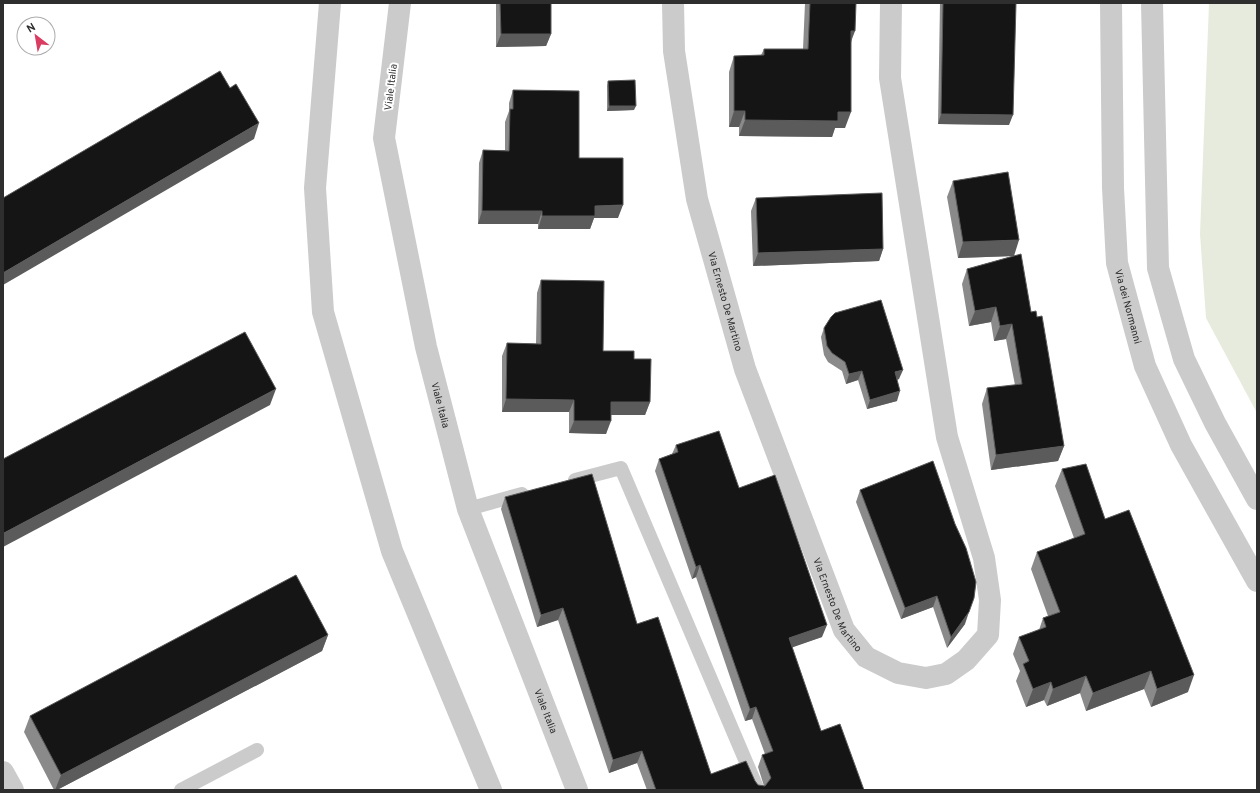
<svg xmlns="http://www.w3.org/2000/svg" width="1260" height="793" viewBox="0 0 1260 793" font-family="Overpass,sans-serif">
<rect width="100%" height="100%" fill="#fff"/>
<polygon fill="#e7ebdd" points="1209,3 1257,3 1257,413 1206,318 1200,234"/>
<g fill="none" stroke-linecap="round" stroke-linejoin="round">
<g stroke="#cbcbcb" stroke-width="14">
<polyline points="575,480 621,468 758,790"/>
<polyline points="468,509 522,494"/>
<polyline points="181,790 257,750"/>
</g>
<g stroke="#cbcbcb" stroke-width="22">
<polyline points="330,3 315,188 323,312 392,551 491,790"/>
<path id="s1" d="M400 3 384 138 426 347 468 509 577 790"/>
<path id="s2" d="M673 3 674 51 697 199 745 369 844 630 866 657 898 673 926 678 946 674 966 660 988 635 990 600 984 558 947 437 890 78 891 3"/>
<path id="s3" d="M1111 3 1113 188 1117 263 1145 366 1181 445 1257 581"/>
<polyline points="1152,3 1158,268 1184,359 1215,423 1257,499"/>
<polyline points="3,772 13,790"/>
</g>
</g>
<g fill="#8a8a8a">
<polygon points="496,3 551,3 551,34 546,46 496,47"/>
<polygon points="805,3 856,3 851,44 845,128 835,128 832,137 739,136 739,127 729,127 729,72 734,56 761,55 764,49 803,49"/>
<polygon points="940,3 1016,3 1009,125 938,124"/>
<polygon points="608,81 634,110 607,111 607,86"/>
<polygon points="513,90 579,158 618,218 594,218 590,229 538,229 538,224 478,224 479,163 483,150 505,150 505,122 509,111 509,103"/>
<polygon points="953,181 1014,256 1031,312 1064,446 1058,461 991,470 982,404 987,388 1015,385 1006,339 994,341 991,322 969,326 962,284 967,269 1013,256 958,258 947,197"/>
<polygon points="756,198 883,249 879,261 753,266 751,211"/>
<polygon points="541,280 603,351 634,359 650,402 645,415 611,415 606,434 569,433 569,412 502,412 502,356 507,343 536,344 537,293"/>
<polygon points="824,328 899,379 897,380 897,401 867,409 858,380 846,384 842,371 828,362 824,355 821,337"/>
<polygon points="676,445 739,488 822,637 792,647 821,731 864,790 647,790 637,763 609,773 558,620 537,627 501,509 505,497 637,624 711,774 755,781 758,785 764,786 758,767 762,755 765,754 752,719 745,721 696,577 692,579 655,471 659,459 672,454"/>
<polygon points="1062,469 1105,519 1188,692 1151,707 1144,689 1086,711 1080,693 1047,706 1044,700 1026,707 1016,681 1020,671 1013,654 1019,637 1039,630 1043,618 1048,616 1031,569 1037,552 1074,538 1055,486"/>
<polygon points="860,490 955,524 965,624 947,648 933,607 901,619 856,502"/>
<polygon points="328,635 322,651 57,790 54,790 24,732 30,716"/>
</g>
<g fill="#5b5b5b">
<polygon points="851,31 855,31 849,47"/>
<polygon points="501,34 551,34 546,46 496,47"/>
<polygon points="609,106 636,106 634,110 607,111"/>
<polygon points="734,111 745,111 739,127 729,127"/>
<polygon points="838,112 851,112 845,128 835,128 832,137 739,136 745,120"/>
<polygon points="941,114 1013,115 1009,125 938,124"/>
<polygon points="259,123 254,139 3,285 3,273"/>
<polygon points="623,205 618,218 594,218 590,229 538,229 542,216 595,206"/>
<polygon points="482,211 542,211 538,224 478,224"/>
<polygon points="1019,240 1014,256 958,258 963,242"/>
<polygon points="883,249 879,261 753,266 758,253"/>
<polygon points="996,307 991,322 969,326 975,311"/>
<polygon points="1012,324 1006,339 994,341 1000,326"/>
<polygon points="903,370 899,379 891,381 895,372"/>
<polygon points="862,371 858,380 846,384 849,374"/>
<polygon points="276,389 270,405 3,547 3,537 4,533"/>
<polygon points="900,391 897,401 867,409 870,400"/>
<polygon points="506,399 574,400 569,412 502,412"/>
<polygon points="611,402 650,402 645,415 606,415"/>
<polygon points="574,421 611,421 606,434 569,433"/>
<polygon points="1064,446 1058,461 991,470 996,455"/>
<polygon points="700,565 696,577 692,579 696,567"/>
<polygon points="937,596 933,607 901,619 905,608"/>
<polygon points="563,608 558,620 537,627 541,615"/>
<polygon points="969,612 965,624 947,648 951,637"/>
<polygon points="827,625 822,637 785,650 789,638"/>
<polygon points="328,635 322,651 57,790 55,790 61,775"/>
<polygon points="1151,671 1144,689 1086,711 1093,693"/>
<polygon points="1194,675 1188,692 1151,707 1157,689"/>
<polygon points="1086,676 1080,693 1047,706 1053,689"/>
<polygon points="1051,682 1044,700 1026,707 1033,689"/>
<polygon points="756,707 752,719 745,721 750,709"/>
<polygon points="642,751 637,763 609,773 613,760"/>
</g>
<g fill="#151515" stroke="#5b5b5b">
<polygon points="500,3 551,3 551,34 501,34"/>
<polygon points="810,3 856,3 855,31 851,31 851,112 838,112 838,121 745,120 745,111 734,111 734,56 764,55 764,49 808,49"/>
<polygon points="943,3 1016,3 1013,115 941,114"/>
<polygon points="220,71 230,88 236,84 259,123 3,273 3,198"/>
<polygon points="635,80 636,106 609,106 608,81"/>
<polygon points="513,90 579,91 579,158 623,158 623,205 595,206 595,216 542,216 542,211 482,211 483,150 509,151 510,109 513,109"/>
<polygon points="1008,172 1019,240 963,242 953,181"/>
<polygon points="882,193 883,249 758,253 756,198"/>
<polygon points="1021,254 1031,312 1036,311 1037,317 1042,316 1064,446 996,455 987,388 1022,384 1012,324 1000,326 996,307 975,311 967,269"/>
<polygon points="541,280 604,281 603,351 634,351 634,359 651,359 650,402 611,402 611,421 574,421 574,400 506,399 507,343 541,344"/>
<polygon points="881,300 903,370 895,372 900,391 870,400 862,371 849,374 845,362 832,353 827,346 824,328 831,317 835,313"/>
<polygon points="245,332 276,389 4,533 3,530 3,459"/>
<polygon points="719,431 739,488 775,475 827,625 789,638 821,731 840,724 864,790 656,790 642,751 613,760 563,608 541,615 505,497 592,474 637,624 658,617 711,774 746,761 755,781 758,785 765,786 771,778 762,755 773,751 756,707 750,709 700,565 696,567 659,459 678,452 676,445"/>
<polygon points="933,461 955,524 966,548 976,582 974,598 969,612 951,637 937,596 905,608 860,490"/>
<polygon points="1086,464 1105,519 1129,510 1194,675 1157,689 1151,671 1093,693 1086,676 1053,689 1051,682 1033,689 1023,664 1029,661 1019,637 1046,627 1043,618 1060,612 1037,552 1085,534 1062,469"/>
<polygon points="296,575 328,635 61,775 30,716"/>
</g>
<g text-anchor="middle" stroke-width="4" stroke-linejoin="round" paint-order="stroke">
<g font-size="10" fill="#2e2e2e" stroke="#fff">
<text transform="translate(390 87) rotate(-83)" y="4">Viale Italia</text>
<text dy="4" stroke="none"><textPath href="#s2" startOffset="304">Via Ernesto De Martino</textPath></text>
<text dy="4" stroke="none"><textPath href="#s3" startOffset="305">Via dei Normanni</textPath></text>
<text dy="4" stroke="none"><textPath href="#s1" startOffset="409">Viale Italia</textPath></text>
<text dy="4" stroke="none"><textPath href="#s2" startOffset="628">Via Ernesto De Martino</textPath></text>
<text dy="4" stroke="none"><textPath href="#s1" startOffset="733">Viale Italia</textPath></text>
</g>
</g>
<rect width="1260" height="793" fill="none" stroke="#2e2e2e" stroke-width="8"/>
<g transform="translate(36 36) rotate(329)"><circle r="19" fill="#ffffff" stroke="#ababab"/>
<path d="M0-3L7 15L0 10L-7 15Z" fill="#da3b61"/>
<text y="-6" font-size="11" font-weight="bold" text-anchor="middle" fill="#2e2e2e">N</text>
</g>
</svg>
